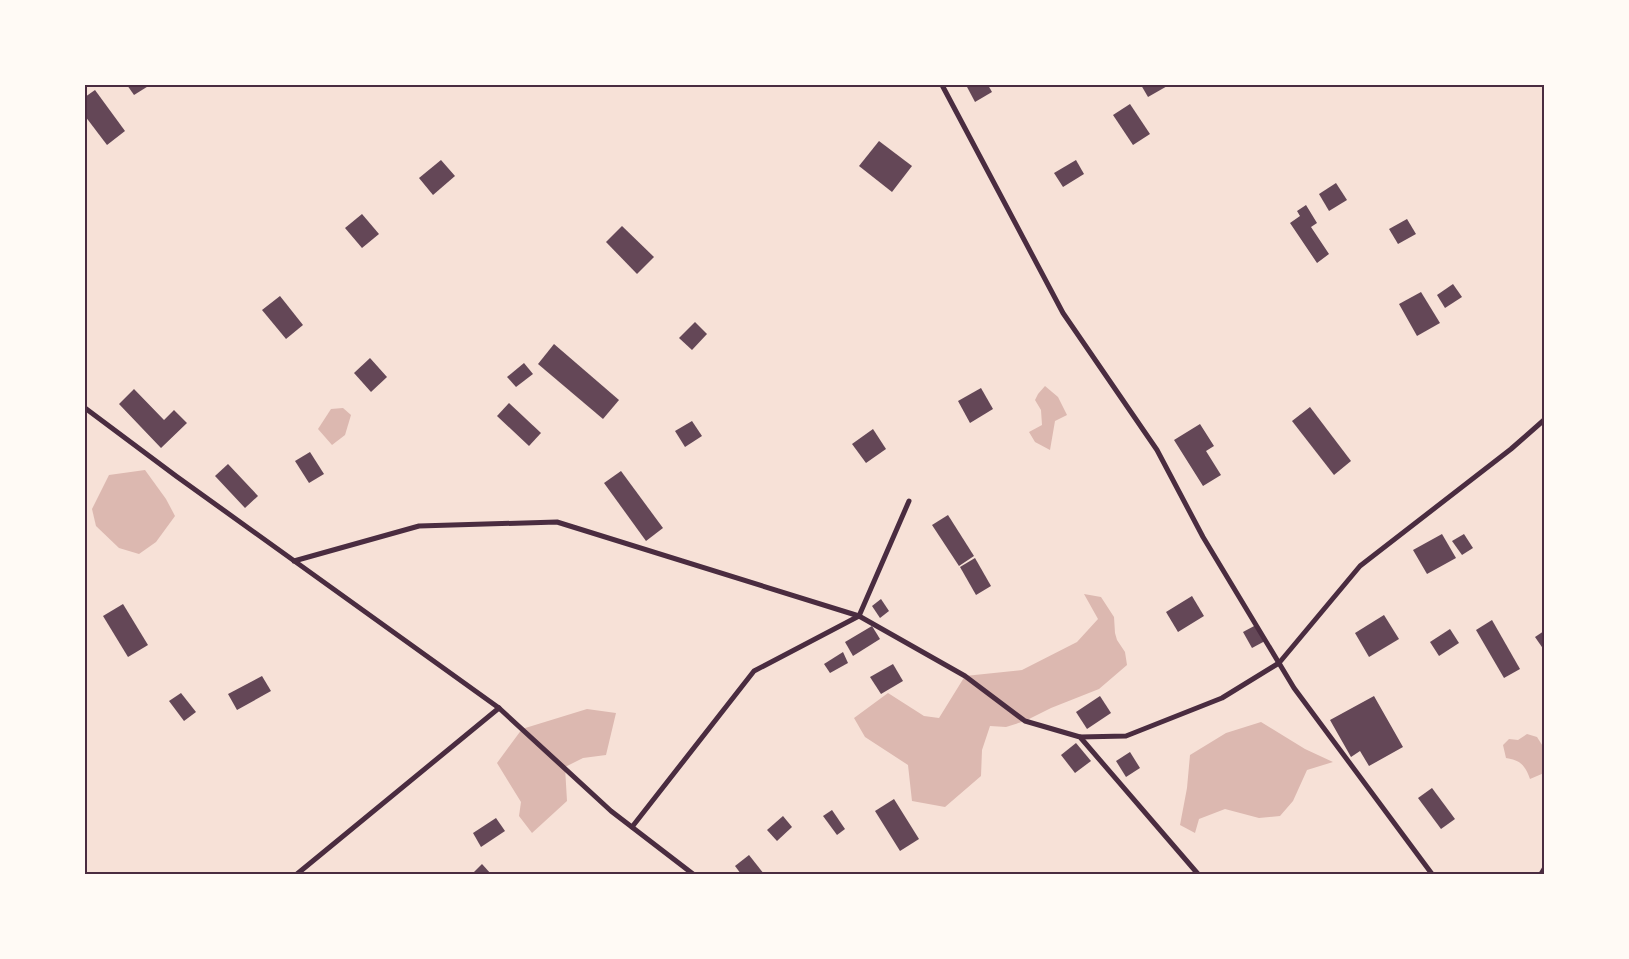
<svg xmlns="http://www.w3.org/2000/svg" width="1629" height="959" viewBox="0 0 1629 959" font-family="'PT Sans',sans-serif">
<rect width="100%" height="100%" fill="#f7e1d7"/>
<g fill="#dcb8b0">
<polygon points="1045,386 1058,397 1067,415 1055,421 1050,450 1035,442 1029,432 1042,425 1041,410 1035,400 1038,394"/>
<polygon points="343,408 351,415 345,435 332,445 318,429 331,409"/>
<polygon points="145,470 166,499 175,516 156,542 139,554 119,548 96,526 92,509 109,475"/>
<polygon points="1084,594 1101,597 1114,617 1115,633 1117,640 1125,652 1127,665 1099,689 1051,708 1025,721 1006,727 990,726 982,750 981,776 945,807 912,801 908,765 865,737 854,718 888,693 924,716 939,718 965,676 1022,670 1077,642 1098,619"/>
<polygon points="587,709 616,713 606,755 583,758 565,767 567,801 532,833 519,816 521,802 497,763 522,729"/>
<polygon points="1261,722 1305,749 1333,762 1307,770 1293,801 1280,816 1259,818 1225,809 1199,819 1195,833 1180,825 1187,788 1190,755 1226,733"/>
<path d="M1527 734 1537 737 1544 748V773L1530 779C1525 765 1520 760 1506 758L1503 745 1509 739 1518 740Z"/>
</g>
<g fill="#644757">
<polygon points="127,85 150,85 134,95"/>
<polygon points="966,85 988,85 992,92 975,102"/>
<polygon points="1141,85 1169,85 1148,97"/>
<polygon points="95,90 125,131 107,145 85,116 85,97"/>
<polygon points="1130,104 1150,134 1133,145 1113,115"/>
<polygon points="879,141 912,166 892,192 859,166"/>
<polygon points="441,160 455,176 433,195 419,178"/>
<polygon points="1076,160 1084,174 1063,187 1054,173"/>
<polygon points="1336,183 1347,200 1329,211 1319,194"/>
<polygon points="1306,205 1317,223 1311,227 1329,254 1317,263 1290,223 1300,216 1297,211"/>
<polygon points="362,214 379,234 362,248 345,228"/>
<polygon points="1407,219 1416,234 1398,244 1389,229"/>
<polygon points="622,226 654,257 637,274 606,242"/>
<polygon points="1453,284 1462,297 1445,308 1437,295"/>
<polygon points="1421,292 1440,323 1417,336 1399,304"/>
<polygon points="280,296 303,325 286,339 262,310"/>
<polygon points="695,322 707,334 692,350 679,338"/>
<polygon points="554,344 619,400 603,419 538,364"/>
<polygon points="370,358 387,377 371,392 354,373"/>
<polygon points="524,363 533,374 516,387 507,377"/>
<polygon points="981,388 993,409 970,423 958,401"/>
<polygon points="134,389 164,420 174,410 187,423 161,448 119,404"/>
<polygon points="509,403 541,433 529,446 497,416"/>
<polygon points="1310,407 1351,461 1334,475 1292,421"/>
<polygon points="692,421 702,436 685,447 675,431"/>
<polygon points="1200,424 1214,446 1206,451 1221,475 1203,486 1174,440"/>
<polygon points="873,429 886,449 866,463 852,444"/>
<polygon points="310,452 324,474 309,483 295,461"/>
<polygon points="228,464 258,496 245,508 215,476"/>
<polygon points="621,471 663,528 646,541 604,483"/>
<polygon points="948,515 974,556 959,566 932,525"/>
<polygon points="1442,534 1456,558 1427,574 1413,550"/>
<polygon points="1464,534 1473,548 1462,555 1452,541"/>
<polygon points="975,558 991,586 976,595 960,567"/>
<polygon points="1192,596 1204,616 1178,632 1166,612"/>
<polygon points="881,599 889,611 880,618 872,606"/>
<polygon points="123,604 148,645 128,657 103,616"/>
<polygon points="1384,615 1399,639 1369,657 1355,633"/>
<polygon points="1492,620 1520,669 1504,678 1476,630"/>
<polygon points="1256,625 1265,641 1252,648 1243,632"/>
<polygon points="872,626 880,639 853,656 845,642"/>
<polygon points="1450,629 1459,643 1439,656 1430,642"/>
<polygon points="1544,631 1544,650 1535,637"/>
<polygon points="843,652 848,663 830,673 824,664"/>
<polygon points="893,664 903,681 881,694 870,677"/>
<polygon points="262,676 271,691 237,710 228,694"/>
<polygon points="181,693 196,712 184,721 169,701"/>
<polygon points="1100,696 1111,713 1087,729 1076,712"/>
<polygon points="1374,696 1403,747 1369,766 1360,751 1351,757 1330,720"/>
<polygon points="1076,743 1091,761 1075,773 1061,755"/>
<polygon points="1130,752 1140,768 1126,777 1116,761"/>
<polygon points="1432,788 1455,819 1441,829 1418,798"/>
<polygon points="894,799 919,839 900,851 875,811"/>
<polygon points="832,810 845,829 837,835 823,816"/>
<polygon points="783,816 792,827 777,841 767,830"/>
<polygon points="496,818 505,831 481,847 473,833"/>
<polygon points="749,855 764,874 741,874 735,866"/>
<polygon points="482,864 491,874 472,874"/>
</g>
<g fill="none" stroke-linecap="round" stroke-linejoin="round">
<g stroke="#4a2c40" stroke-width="5">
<polyline points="942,85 1063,313 1157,450 1203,537 1294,688 1432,874"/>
<polyline points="85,408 176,476 499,708 611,811 693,874"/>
<polyline points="294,561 419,526 557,522 859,616 965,676 1025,721 1080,737 1198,874"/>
<polyline points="1080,737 1126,736 1222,698 1279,663 1360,566 1511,449 1544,420"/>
<polyline points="632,827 754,671 859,616 909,501"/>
<polyline points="297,874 499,708"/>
<polyline points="1541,874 1544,869"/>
</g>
</g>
<rect width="1629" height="959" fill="none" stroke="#fffaf5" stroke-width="172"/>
<rect x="86" y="86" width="1457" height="787" fill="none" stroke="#4a2c40" stroke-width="2"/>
</svg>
